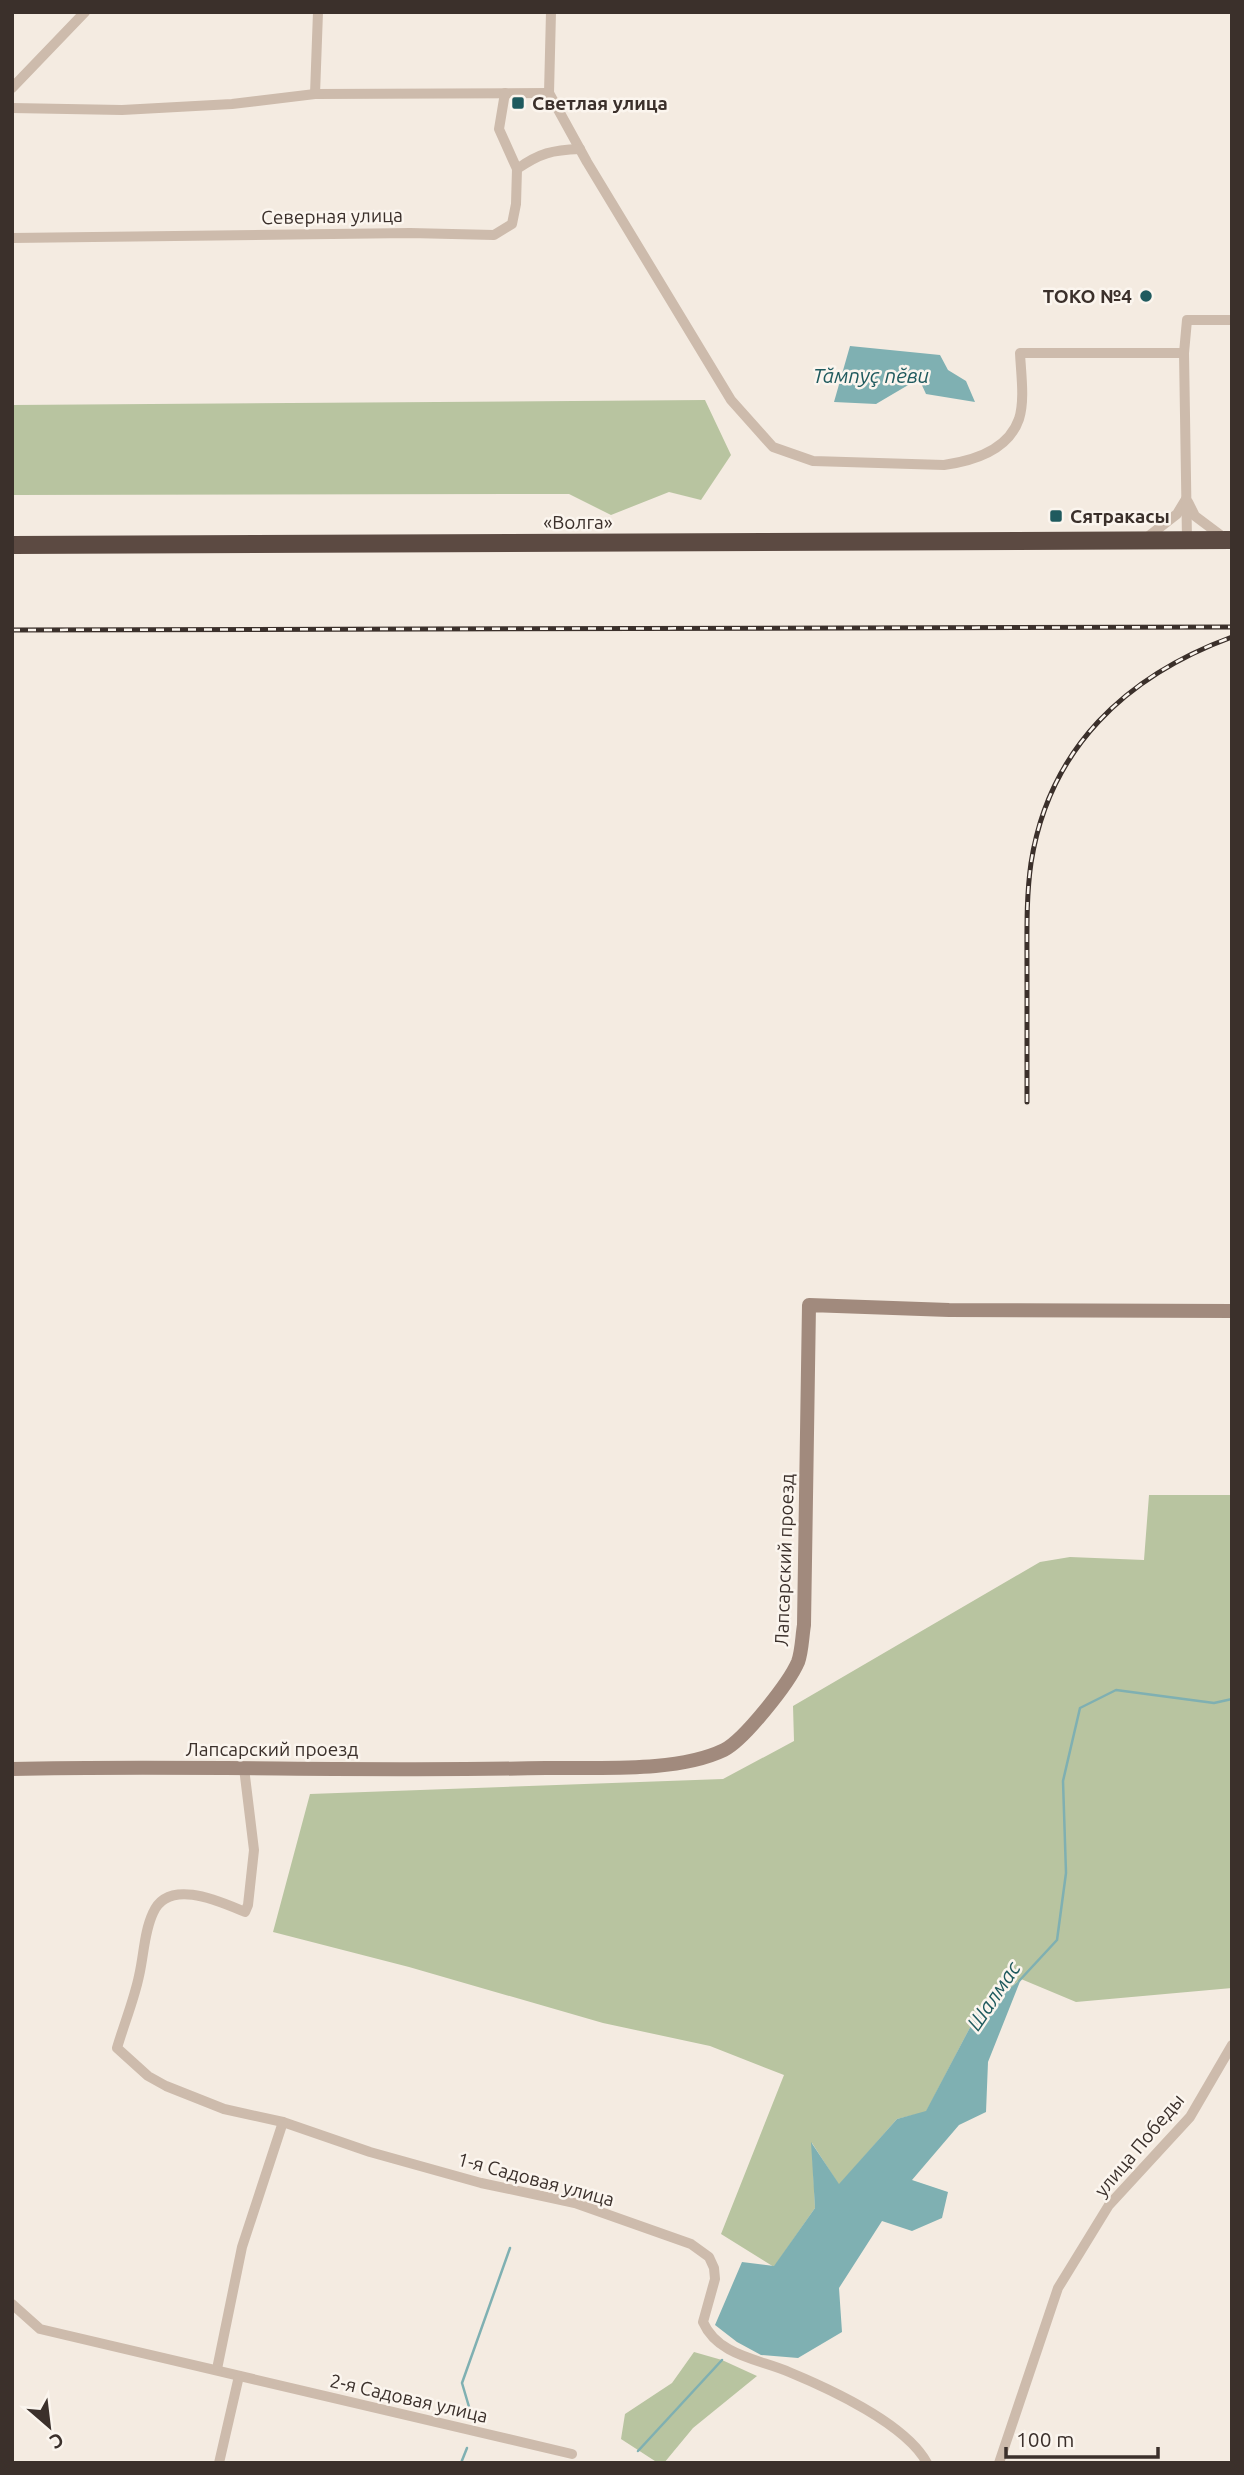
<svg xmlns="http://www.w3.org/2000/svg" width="1244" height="2475" viewBox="0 0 1244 2475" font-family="Ubuntu,sans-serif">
<rect width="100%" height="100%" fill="#f4ebe1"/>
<g fill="#b8c4a0">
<polygon points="705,400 731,455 701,500 669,492 611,515 569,494 12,495 12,405"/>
<polygon points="1149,1495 1232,1495 1232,1988 1076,2002 1021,1979 976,2016 926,2112 897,2119 839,2185 812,2143 815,2208 774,2267 721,2234 784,2075 710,2046 603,2023 409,1967 273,1932 310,1794 723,1779 794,1741 793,1706 1040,1562 1070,1557 1144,1560"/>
<polygon points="694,2352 722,2360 757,2376 693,2428 664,2463 658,2463 621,2439 625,2414 672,2383"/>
</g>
<g fill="#7fb0b2">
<polygon points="850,346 940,355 948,370 966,381 975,402 926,394 920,381 915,381 876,404 834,402"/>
<polygon points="1021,1979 988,2062 986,2112 959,2125 912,2180 948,2192 942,2218 912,2231 882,2221 839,2288 842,2332 798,2358 761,2355 737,2342 715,2325 742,2262 774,2266 815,2208 811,2142 839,2184 897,2119 926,2111 976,2016"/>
</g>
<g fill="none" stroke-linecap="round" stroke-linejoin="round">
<g stroke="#7fb0b2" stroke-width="2.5">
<polyline points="1019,1981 1057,1940 1066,1873 1063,1781 1080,1708 1116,1690 1214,1703 1232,1699"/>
<polyline points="472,2417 462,2383 510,2248"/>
<polyline points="638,2451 722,2360"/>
<polyline points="461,2463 467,2448"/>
</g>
<g stroke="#cdbbac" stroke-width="10">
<polyline points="12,88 85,12"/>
<path d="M549 93 587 162 731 400 773 447 813 461 944 465C973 461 1008 451 1019 419 1025 400 1021 374 1020 353H1184"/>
<polyline points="549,93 551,12"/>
<polyline points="315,94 318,12"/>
<polyline points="12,108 122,110 232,104 315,94 549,93"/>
<path d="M517 169C540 153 552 150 580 149"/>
<polyline points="12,238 410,233 494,235 512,224 516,204 517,169 499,129 505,93"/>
<polyline points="1188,502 1195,516 1223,537"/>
<polyline points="1145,539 1177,514 1186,499"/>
<polyline points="1187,540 1184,353 1187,320 1232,320"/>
<path d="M244 1768 254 1850 248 1905 245 1912C221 1902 168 1877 153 1913 144 1932 144 1955 139 1976 134 2000 124 2024 117 2048L148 2076 166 2086 224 2109 283 2122 370 2152 481 2183 575 2203 691 2244 709 2257 714 2268 715 2279 703 2322C718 2356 759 2359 789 2372 830 2389 906 2424 927 2463"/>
<polyline points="12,2304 40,2329 572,2454"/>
<polyline points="217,2369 242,2247 283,2122"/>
<polyline points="219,2463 239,2376"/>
<polyline points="999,2463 1058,2288 1109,2205 1190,2117 1232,2045"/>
</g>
<path stroke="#a18a7d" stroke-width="14" d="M12 1769C190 1765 368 1772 546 1768 600 1767 676 1773 724 1750 744 1740 789 1683 798 1662 802 1651 802 1637 804 1625L809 1305 949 1310 1232 1311"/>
<polyline stroke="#5c4a42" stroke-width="18" points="12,545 1232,540"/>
<defs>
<g id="rail">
<polyline points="12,630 1232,627"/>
<path d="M1027 1102C1027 1058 1027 1013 1027 969 1027 934 1026 898 1031 863 1049 748 1126 676 1232 637"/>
</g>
</defs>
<use href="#rail" stroke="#3b302b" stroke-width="5"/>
<use href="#rail" stroke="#fbf5ee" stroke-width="2.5" stroke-dasharray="8" stroke-linecap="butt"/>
</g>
<g fill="#1f5a5e" stroke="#fbf5ee" stroke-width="2.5">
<rect x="511" y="96" width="14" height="14" rx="3.5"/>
<circle cx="1146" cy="296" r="7"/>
<rect x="1049" y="509" width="14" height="14" rx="3.5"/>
</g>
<g text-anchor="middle" stroke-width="5" stroke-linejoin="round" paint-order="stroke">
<g font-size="19" font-weight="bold" fill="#3b302b" stroke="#fbf5ee" text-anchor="start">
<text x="532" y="110">Светлая улица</text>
<text x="1132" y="303" text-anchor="end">ТОКО №4</text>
<text x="1070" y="523">Сятракасы</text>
</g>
<g font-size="19" fill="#3b302b" stroke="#fbf5ee">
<text transform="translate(332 216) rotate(-1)" y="7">Северная улица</text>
<text x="578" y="529">«Волга»</text>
<text transform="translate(784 1560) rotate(-88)" y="7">Лапсарский проезд</text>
<text x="272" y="1756">Лапсарский проезд</text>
<text transform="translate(1139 2145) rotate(-50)" y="7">улица Победы</text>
<text transform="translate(536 2179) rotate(15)" y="7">1-я Садовая улица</text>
<text transform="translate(409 2398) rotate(13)" y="7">2-я Садовая улица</text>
</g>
<g font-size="21" font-style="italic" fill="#1f5a5e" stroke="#fbf5ee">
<text x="871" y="383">Тӑмпуҫ пӗви</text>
<text transform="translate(994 1996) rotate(-56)" y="7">Шалмас</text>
</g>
</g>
<rect width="1244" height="2475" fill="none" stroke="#3b302b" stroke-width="28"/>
<g transform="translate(49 2426) rotate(152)" stroke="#fbf5ee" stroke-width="5" paint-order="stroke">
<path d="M0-5L12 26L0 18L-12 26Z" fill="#3b302b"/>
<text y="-10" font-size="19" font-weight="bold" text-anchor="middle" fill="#3b302b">С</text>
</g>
<path d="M1006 2447v10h152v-10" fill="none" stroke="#3b302b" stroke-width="3.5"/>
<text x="1016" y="2447" font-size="21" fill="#3b302b" stroke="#fbf5ee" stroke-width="5" paint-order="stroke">100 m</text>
</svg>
